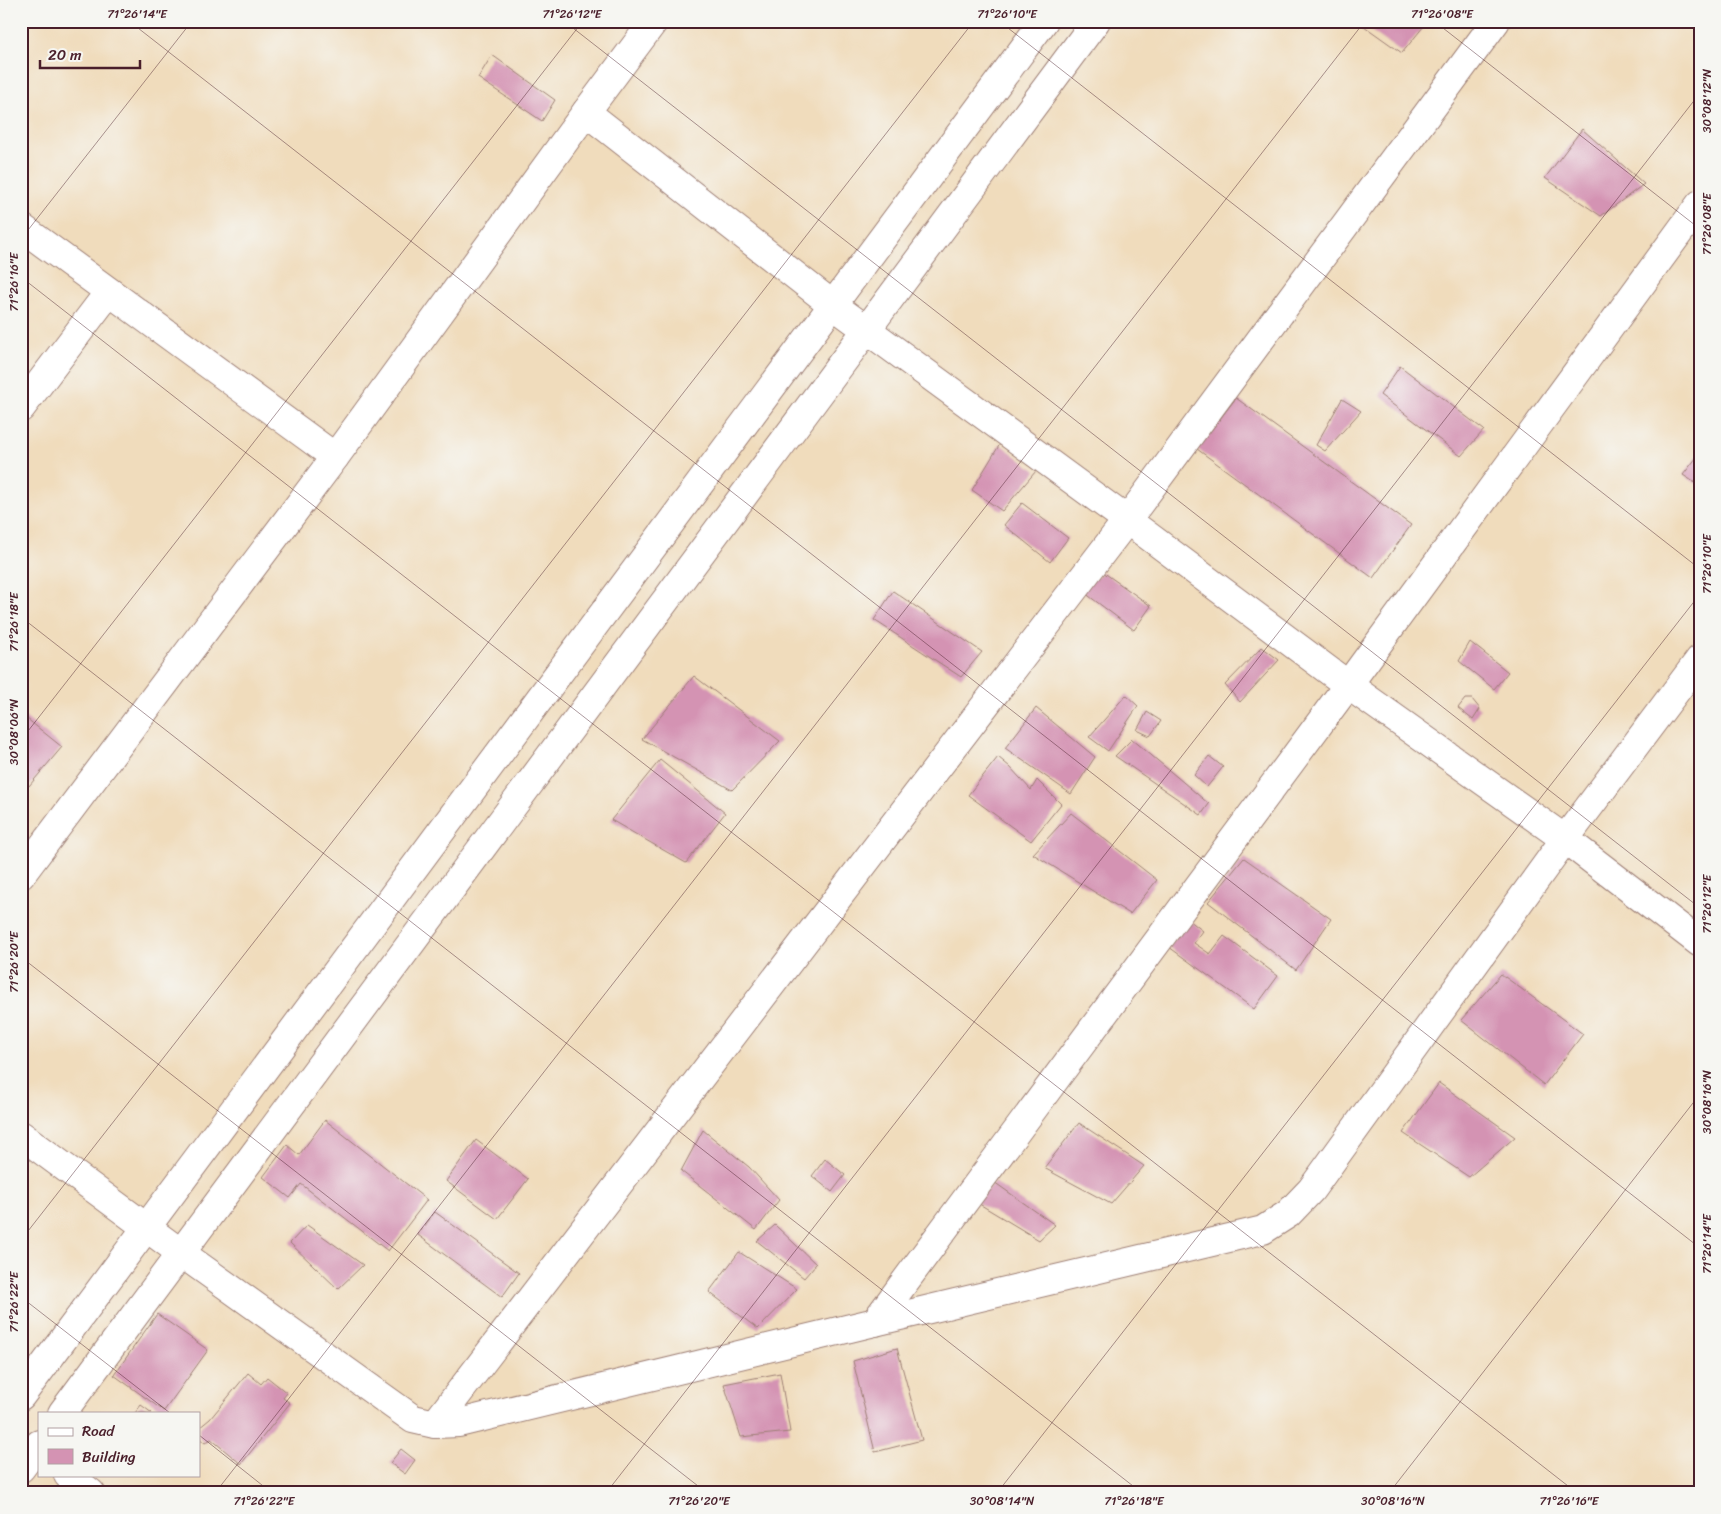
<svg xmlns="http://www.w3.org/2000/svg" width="1721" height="1514" viewBox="0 0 1721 1514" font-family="Sriracha,sans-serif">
<rect width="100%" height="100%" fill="#f6f6f2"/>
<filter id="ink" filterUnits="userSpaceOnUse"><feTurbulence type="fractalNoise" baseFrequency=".02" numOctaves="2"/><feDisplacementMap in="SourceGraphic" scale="10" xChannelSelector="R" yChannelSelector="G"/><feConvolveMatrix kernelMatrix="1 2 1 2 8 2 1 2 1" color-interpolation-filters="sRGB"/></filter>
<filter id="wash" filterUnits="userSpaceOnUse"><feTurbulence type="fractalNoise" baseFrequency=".0096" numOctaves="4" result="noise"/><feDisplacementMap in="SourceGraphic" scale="20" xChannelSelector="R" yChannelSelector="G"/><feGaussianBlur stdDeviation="1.12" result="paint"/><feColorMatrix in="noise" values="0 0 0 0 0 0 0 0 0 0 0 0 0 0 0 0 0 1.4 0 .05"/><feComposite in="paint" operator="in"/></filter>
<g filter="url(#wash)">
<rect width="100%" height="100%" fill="#f0dcbc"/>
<g id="blocks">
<g fill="#d493b3">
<polygon points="1357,21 1428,21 1402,53"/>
<polygon points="492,55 555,100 542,121 478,78"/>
<polygon points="1582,129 1644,184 1601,216 1545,178"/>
<polygon points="1400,366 1484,430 1461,456 1380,395"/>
<polygon points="1236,398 1411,525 1373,578 1197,449"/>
<polygon points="1342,399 1361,411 1325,451 1316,445"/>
<polygon points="1000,444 1036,471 1002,511 972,490"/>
<polygon points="1700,453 1700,486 1683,475"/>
<polygon points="1022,503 1068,538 1050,562 1004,525"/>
<polygon points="1103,572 1151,606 1134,630 1081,590"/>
<polygon points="893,591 982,652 961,677 874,620"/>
<polygon points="1470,642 1508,672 1494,689 1459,661"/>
<polygon points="1262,647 1279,660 1240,702 1225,685"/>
<polygon points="694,676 780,741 732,790 642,739"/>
<polygon points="1126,695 1138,706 1108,751 1089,737"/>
<polygon points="1465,699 1472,699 1480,709 1473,720 1458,708"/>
<polygon points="1036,708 1095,757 1071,794 1005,748"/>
<polygon points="1147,712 1161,721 1150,736 1137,730"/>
<polygon points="21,714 62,747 29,786 21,781"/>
<polygon points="1132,739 1209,804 1201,815 1115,756"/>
<polygon points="1209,756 1223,767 1207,787 1194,775"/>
<polygon points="998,757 1010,767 1031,790 1037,780 1061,804 1031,841 968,795"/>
<polygon points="660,760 725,813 686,863 611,820"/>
<polygon points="1071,813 1157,880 1130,914 1033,854"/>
<polygon points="1244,858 1331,919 1296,970 1208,902"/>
<polygon points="1189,920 1203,931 1194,943 1210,954 1224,936 1278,976 1254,1009 1169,947"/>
<polygon points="1501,974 1583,1034 1544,1085 1461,1020"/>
<polygon points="1439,1083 1515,1137 1469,1177 1403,1133"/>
<polygon points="325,1120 427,1200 388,1251 301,1184 290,1198 263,1177 287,1145 299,1155"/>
<polygon points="1079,1123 1144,1166 1111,1204 1044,1168"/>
<polygon points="703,1130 749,1167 779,1200 756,1230 681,1171"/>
<polygon points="476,1140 528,1179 497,1219 446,1181"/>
<polygon points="825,1159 845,1175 832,1192 812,1176"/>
<polygon points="994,1182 1055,1225 1039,1240 976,1202"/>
<polygon points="435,1212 519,1273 502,1297 418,1235"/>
<polygon points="307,1225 363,1265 338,1289 290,1243"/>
<polygon points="775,1225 816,1264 804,1278 757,1241"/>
<polygon points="739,1252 797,1289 758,1329 709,1292"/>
<polygon points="157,1314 208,1350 164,1411 114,1375"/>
<polygon points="897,1348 922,1440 875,1452 853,1361"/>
<polygon points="248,1373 261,1384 267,1377 287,1393 283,1398 290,1403 241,1464 211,1439 205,1443 199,1438 199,1428 210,1419"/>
<polygon points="780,1373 790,1432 741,1437 724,1384"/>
<polygon points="141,1405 152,1413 135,1413"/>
<polygon points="401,1449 415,1460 405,1474 390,1463"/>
</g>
</g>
</g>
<g filter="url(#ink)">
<use href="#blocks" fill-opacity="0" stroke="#9d7e74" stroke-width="1"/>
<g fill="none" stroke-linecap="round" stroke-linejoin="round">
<defs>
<g id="minor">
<polyline points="586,112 833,305 1127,520 1348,685 1565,839 1700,943"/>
<polyline points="21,227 335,457"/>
<polyline points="21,408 109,292"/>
<polyline points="21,875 335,457 586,112 654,21"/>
<polyline points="21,1135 181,1253 413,1419 435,1424 459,1423 875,1322 1263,1230 1288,1214 1311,1190 1565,839 1700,659"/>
<polyline points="875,1322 1348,685 1700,204"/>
<polyline points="21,1396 1044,21"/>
<polyline points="62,1413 1096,21"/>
<polyline points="435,1424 1127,520 1496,21"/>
<polyline points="21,1468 39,1444"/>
<polyline points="68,1475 91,1493"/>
</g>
</defs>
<use href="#minor" stroke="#9d7e74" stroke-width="30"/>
<use href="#minor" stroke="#fff" stroke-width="28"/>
</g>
</g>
<path fill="none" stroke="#4a1f2b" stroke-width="1" stroke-opacity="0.45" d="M129 21 1700 1248M564 21 1700 908M999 21 1700 569M1434 21 1700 229M21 239 192 21M21 277 1577 1493M21 617 1142 1493M21 740 583 21M21 957 707 1493M21 1240 974 21M21 1297 170 1413M199 1435 272 1493M215 1493 1365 21M606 1493 1700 93M997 1493 1700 594M1389 1493 1700 1094"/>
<rect width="1721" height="1514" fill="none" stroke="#f6f6f2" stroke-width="55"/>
<rect x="38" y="1412" width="162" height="65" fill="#f6f6f2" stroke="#b1a0a2"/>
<rect x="48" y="1428" width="25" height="8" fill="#ffffff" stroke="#b1a0a2"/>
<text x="82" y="1436" font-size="15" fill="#4a1f2b">Road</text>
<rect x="48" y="1449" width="25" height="15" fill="#d493b3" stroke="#b1a0a2"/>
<text x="82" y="1462" font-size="15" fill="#4a1f2b">Building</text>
<path d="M40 60v8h100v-8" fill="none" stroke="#4a1f2b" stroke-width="2.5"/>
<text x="48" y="60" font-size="15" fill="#4a1f2b" stroke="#f6f6f2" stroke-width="4" paint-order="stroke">20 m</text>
<rect x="28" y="28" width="1666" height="1458" fill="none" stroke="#4a1f2b" stroke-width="2"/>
<g font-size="12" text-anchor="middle" fill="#4a1f2b">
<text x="137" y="18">71°26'14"E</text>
<text x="572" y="18">71°26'12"E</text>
<text x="1007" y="18">71°26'10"E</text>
<text x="1442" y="18">71°26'08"E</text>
<text transform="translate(1707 101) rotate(-90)" y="4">30°08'12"N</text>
<text transform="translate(1707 224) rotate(-90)" y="4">71°26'08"E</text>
<text transform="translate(14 282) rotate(-90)" y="4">71°26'16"E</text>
<text transform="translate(1707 564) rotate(-90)" y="4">71°26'10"E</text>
<text transform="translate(14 622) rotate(-90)" y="4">71°26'18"E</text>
<text transform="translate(14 732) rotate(-90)" y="4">30°08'06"N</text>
<text transform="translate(1707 904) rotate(-90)" y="4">71°26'12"E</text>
<text transform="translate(14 962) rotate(-90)" y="4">71°26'20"E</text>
<text transform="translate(1707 1102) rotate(-90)" y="4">30°08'16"N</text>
<text transform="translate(1707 1244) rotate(-90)" y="4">71°26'14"E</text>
<text transform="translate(14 1302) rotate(-90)" y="4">71°26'22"E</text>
<text x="264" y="1505">71°26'22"E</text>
<text x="699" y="1505">71°26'20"E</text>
<text x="1002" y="1505">30°08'14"N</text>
<text x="1134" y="1505">71°26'18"E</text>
<text x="1393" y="1505">30°08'16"N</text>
<text x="1569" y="1505">71°26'16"E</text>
</g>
</svg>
